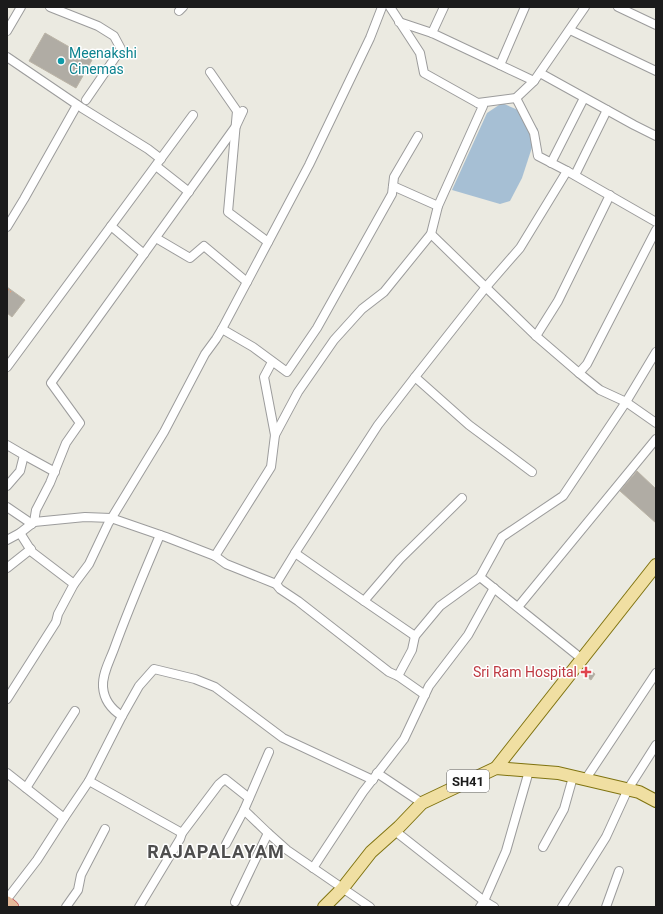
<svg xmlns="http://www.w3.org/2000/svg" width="663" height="914" viewBox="0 0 663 914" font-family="Roboto,sans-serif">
<rect width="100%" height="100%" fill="#ebeae1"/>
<polygon fill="#a6bfd4" points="502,103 518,110 538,129 522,178 510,201 500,204 452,190 487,113"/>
<g fill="#b0aca4" stroke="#bbb4a6">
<polygon points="45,33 92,60 76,88 29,61"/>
<polygon points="7,287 25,300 12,317 7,313"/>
<polygon points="637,471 656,489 656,523 620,491"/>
<polygon points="585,667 595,674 591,680 581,673"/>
</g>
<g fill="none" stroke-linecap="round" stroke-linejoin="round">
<defs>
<g id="minor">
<polyline points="50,7 98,26 114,36 121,49 86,100"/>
<polyline points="618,7 656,25"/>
<polyline points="179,11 183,7"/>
<polyline points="399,22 432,33 500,65 525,7"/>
<polyline points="570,30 656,71"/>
<polyline points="7,31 21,7"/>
<polyline points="432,33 444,7"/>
<polyline points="7,57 82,108 148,149 161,159"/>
<polyline points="500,65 534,81 585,7"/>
<polyline points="210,72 237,111 228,212 268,242"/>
<polyline points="540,73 634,125 656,136"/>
<polyline points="516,98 534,133 538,156 567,171 656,222"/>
<polyline points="478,103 516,98 534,81"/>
<polyline points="551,163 584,98"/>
<polyline points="156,166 189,192"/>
<polyline points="575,175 607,110"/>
<polyline points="393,186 438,206"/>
<polyline points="111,226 144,254"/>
<polyline points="7,227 24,199 77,105"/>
<polyline points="431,234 536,336 579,373 600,390 626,402 656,423"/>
<polyline points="156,238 190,258 204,246 247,282"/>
<polyline points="222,329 253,347 287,372 317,328 392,194 394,177 418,136"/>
<polyline points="536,336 558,301 610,195"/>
<polyline points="7,367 193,115"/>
<polyline points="579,373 587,364 656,230"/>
<polyline points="415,377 469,425 532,472"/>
<polyline points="275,435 298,392 334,340 362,309 384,292 431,234 438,206 483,106 424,73 420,53 390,7"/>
<polyline points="7,445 24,455 20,471 7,486"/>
<polyline points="24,455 55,472"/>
<polyline points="7,507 32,524"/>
<polyline points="34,522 36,510 50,483 66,443 80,423 51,383 236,126 243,111"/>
<polyline points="20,533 32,552 74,584"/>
<polyline points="7,540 20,533 34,522 85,517 111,518 166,537 215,556 226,564 276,584 280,589 298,601 389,672 398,676 425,695"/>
<polyline points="295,553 364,601"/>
<polyline points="215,556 271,467 275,435 264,377 272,362"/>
<polyline points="7,568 31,549"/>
<polyline points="480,577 582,659"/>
<polyline points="276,584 295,553 378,425 415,377 486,287 520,248 567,171"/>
<polyline points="518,607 656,439"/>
<polyline points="415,636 364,601 400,559 462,498"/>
<polyline points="398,676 412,650 415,636 440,606 480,577 502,537 563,496 626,402 656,352"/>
<polyline points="7,699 56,622 58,614 74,584 89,564 108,524 164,432 205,354 216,339 222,329 309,165 370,38 382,7"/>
<path d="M122 716C111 709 104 700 103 687 102 674 110 660 114 649 128 610 144 573 160 535"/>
<polyline points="7,773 64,818"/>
<polyline points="377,773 422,803"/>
<polyline points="585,780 656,673"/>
<polyline points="89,781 182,833"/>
<polyline points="26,788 75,711"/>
<polyline points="244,810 268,833 287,850 370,907"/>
<polyline points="395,831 484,901 494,907"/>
<polyline points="226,844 244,810 269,752"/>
<polyline points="543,847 564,809 573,777"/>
<polyline points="313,868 363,792 404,739 429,686 468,635 494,588"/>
<polyline points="7,899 37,860 64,818 89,781 122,716 139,686 154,669 195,679 215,687 283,738 373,780"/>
<polyline points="235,902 268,833"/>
<polyline points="66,907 78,890 81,875 105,829"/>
<polyline points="139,907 180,839 182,833 219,784 225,779 249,798"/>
<polyline points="480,907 484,901 506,851 529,771"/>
<polyline points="562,907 606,837 628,789 656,745"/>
<polyline points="606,907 619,871"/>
</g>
<g id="primary">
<polyline points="496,768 656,565"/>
<polyline points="324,907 342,889 371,852 399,827 422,803 496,768 558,773 639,792 656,801"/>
</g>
<polyline id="trunk" points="7,903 12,907"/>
</defs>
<use href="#minor" stroke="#9c9c9c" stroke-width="10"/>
<use href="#primary" stroke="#807411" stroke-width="14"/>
<use href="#trunk" stroke="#c03848" stroke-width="14"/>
<polyline stroke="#e89b75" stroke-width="1.5" stroke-dasharray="2 2" stroke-linecap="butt" points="7,289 11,292"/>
<use href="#minor" stroke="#fff" stroke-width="8"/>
<use href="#primary" stroke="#f0dfa2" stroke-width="12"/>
<use href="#trunk" stroke="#e5ba9a" stroke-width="13"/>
</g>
<circle fill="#0f9aa8" stroke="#fff" stroke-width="1.5" cx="61" cy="61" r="4"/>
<path fill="#e0444e" stroke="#fff" stroke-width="1.5" d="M584 666h4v4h4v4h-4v4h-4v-4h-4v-4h4z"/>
<g text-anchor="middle" stroke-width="3" stroke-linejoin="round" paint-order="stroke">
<rect fill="#fff" stroke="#5f5f5f" stroke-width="1" x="447" y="770" width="42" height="22" rx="3"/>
<g font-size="13" font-weight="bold" fill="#1b1b1b">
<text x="468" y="786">SH41</text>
</g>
<g font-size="14" fill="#0d838f" stroke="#fff" text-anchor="start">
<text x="69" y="58">Meenakshi<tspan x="69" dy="16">Cinemas</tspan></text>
</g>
<g font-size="14" fill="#be3a42" stroke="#fff" text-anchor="end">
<text x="577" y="677">Sri Ram Hospital</text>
</g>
<g font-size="18" font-weight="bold" letter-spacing="1" fill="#4e4e4e" stroke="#fff">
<text x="216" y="858">RAJAPALAYAM</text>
</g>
</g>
<rect width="663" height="914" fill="none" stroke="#1b1b1b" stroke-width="16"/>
</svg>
